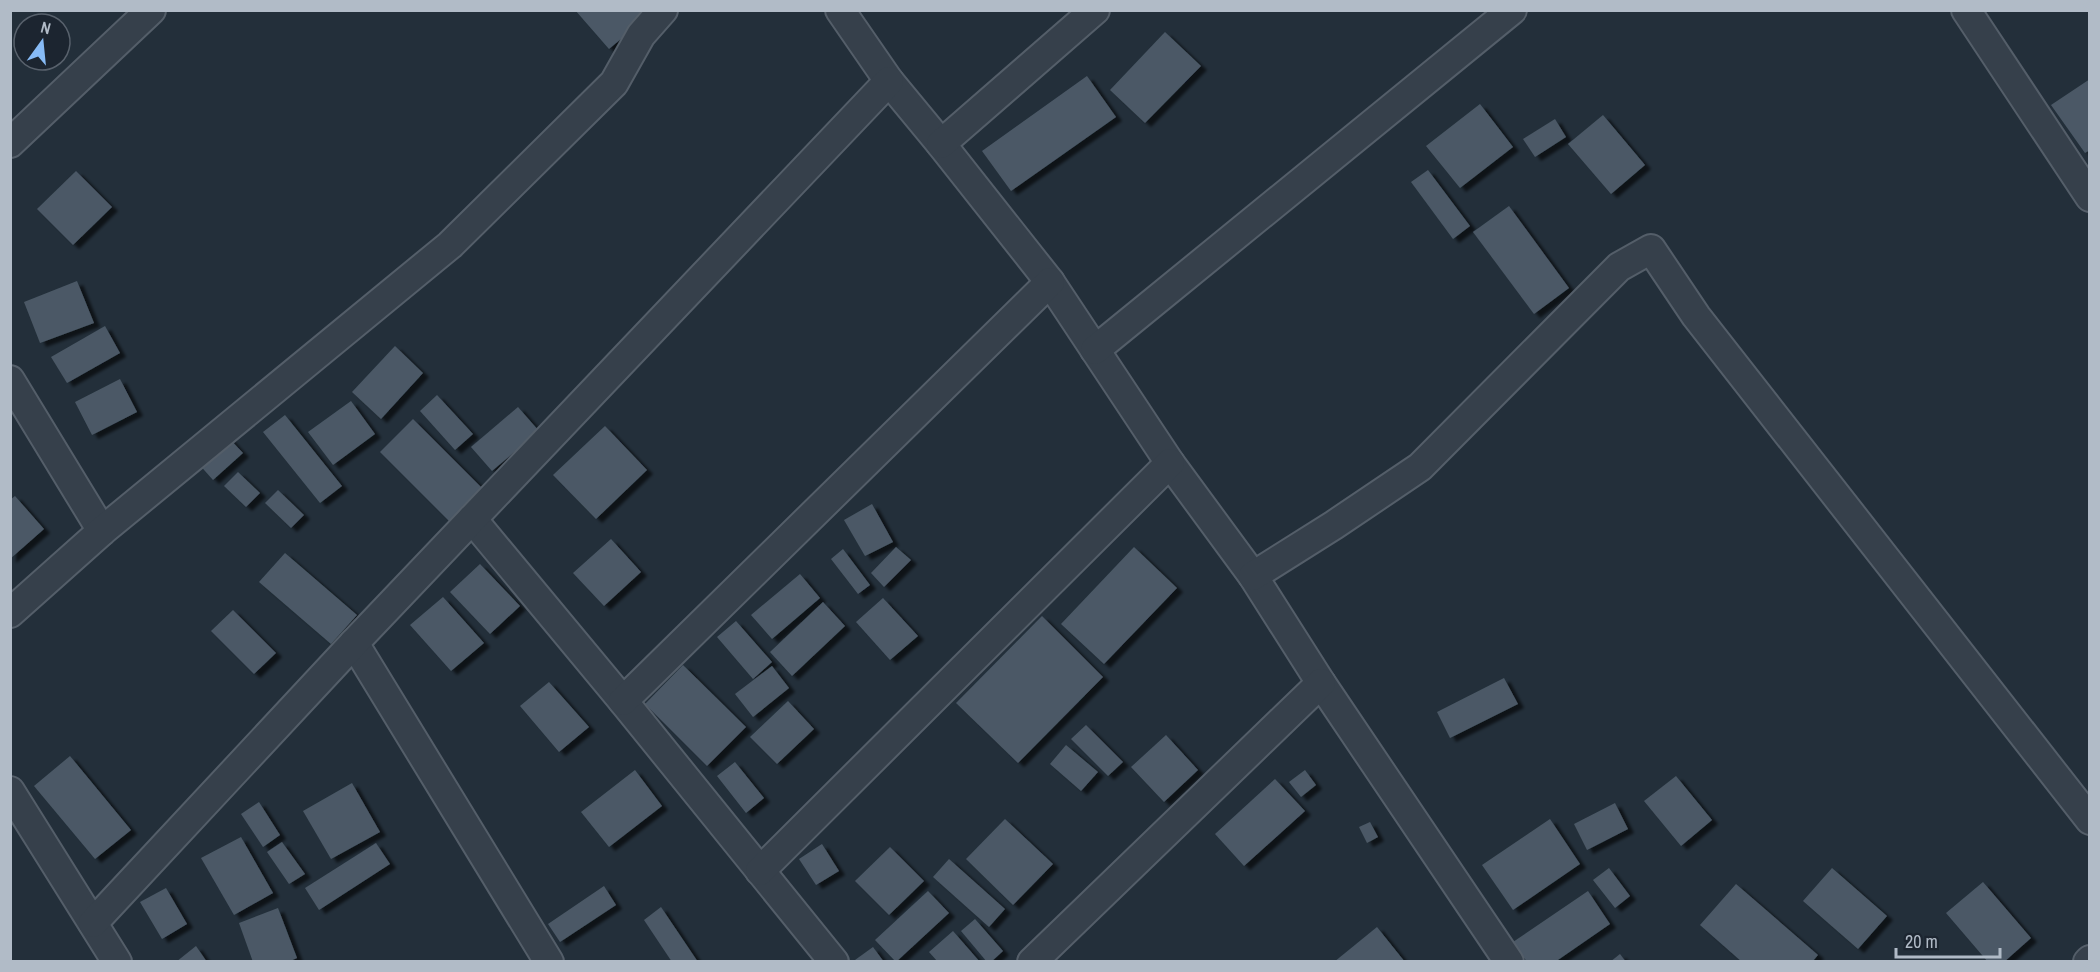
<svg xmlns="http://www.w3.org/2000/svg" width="2100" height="972" viewBox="0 0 2100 972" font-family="'Archivo Narrow',sans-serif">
<defs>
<filter id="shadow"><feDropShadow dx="6" dy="4" stdDeviation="1.5" flood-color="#0009"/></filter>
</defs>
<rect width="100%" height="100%" fill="#232f3a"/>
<g fill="#4b5966" filter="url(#shadow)">
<polygon points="575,10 639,10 646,18 609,49"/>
<polygon points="1165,32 1201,66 1145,123 1110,90"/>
<polygon points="1087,76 1116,117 1011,191 982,151"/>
<polygon points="2090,79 2090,150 2085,153 2051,105"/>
<polygon points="1480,104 1513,147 1460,188 1426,146"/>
<polygon points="1603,115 1645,165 1611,194 1568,144"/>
<polygon points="1555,119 1566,137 1535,157 1523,139"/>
<polygon points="1428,170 1470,226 1453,239 1411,182"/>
<polygon points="76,171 112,207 73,245 37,209"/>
<polygon points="1509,206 1569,288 1534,314 1473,232"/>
<polygon points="77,281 94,323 40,343 24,302"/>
<polygon points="105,326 120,353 67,383 51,357"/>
<polygon points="395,346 423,373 381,419 352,392"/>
<polygon points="120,379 137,412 92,435 75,402"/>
<polygon points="437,395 473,434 455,450 420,411"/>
<polygon points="351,401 375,434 333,465 308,432"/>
<polygon points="518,407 539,431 492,471 471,447"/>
<polygon points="285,415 342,486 320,503 263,432"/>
<polygon points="413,419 483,489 450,522 380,452"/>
<polygon points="605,426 647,470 596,519 553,475"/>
<polygon points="226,435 243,453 213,480 197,462"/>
<polygon points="238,472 260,493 246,507 224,486"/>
<polygon points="278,490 304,515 291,528 265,503"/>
<polygon points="15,496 44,529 10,559 10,500"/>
<polygon points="872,504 893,542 865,556 844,520"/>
<polygon points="611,539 641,572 604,606 573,573"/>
<polygon points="896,547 911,560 884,587 871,573"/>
<polygon points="1134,547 1177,588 1104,664 1061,624"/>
<polygon points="843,549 870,585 858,594 831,559"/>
<polygon points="285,553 357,615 331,644 259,582"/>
<polygon points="480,564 520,606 490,634 450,592"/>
<polygon points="800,574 820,598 772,639 751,615"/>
<polygon points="443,597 484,643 451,671 410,625"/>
<polygon points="883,598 918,636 890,660 856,622"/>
<polygon points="823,602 845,626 792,676 770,652"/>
<polygon points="233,610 276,653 254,674 211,631"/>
<polygon points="1042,616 1103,677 1018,763 956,703"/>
<polygon points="736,621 772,662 753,679 717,637"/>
<polygon points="683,665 746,727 707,766 645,704"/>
<polygon points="772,666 789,688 753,717 735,694"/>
<polygon points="1504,678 1518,704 1450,738 1437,712"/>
<polygon points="549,682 589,727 559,752 520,706"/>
<polygon points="788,701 814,729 777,764 750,737"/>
<polygon points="1086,725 1123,762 1108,776 1071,739"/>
<polygon points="1166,735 1198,770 1164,802 1131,767"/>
<polygon points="1066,745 1098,772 1081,791 1050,764"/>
<polygon points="70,756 131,830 95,859 34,786"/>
<polygon points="735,762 764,798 746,813 717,776"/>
<polygon points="635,770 662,806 609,847 581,812"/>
<polygon points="1305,770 1316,785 1301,797 1289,782"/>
<polygon points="1676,776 1712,820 1681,846 1644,801"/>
<polygon points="1275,779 1305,811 1244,866 1215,834"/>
<polygon points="352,783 380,832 331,859 303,811"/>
<polygon points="259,802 280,835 263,847 241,814"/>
<polygon points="1615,803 1628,829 1587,850 1574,824"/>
<polygon points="1005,819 1053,864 1013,905 966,859"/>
<polygon points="1550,819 1580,864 1513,910 1482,865"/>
<polygon points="1370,822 1378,837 1367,843 1359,827"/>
<polygon points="241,837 273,893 234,915 201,858"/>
<polygon points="282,842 305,874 289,884 267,852"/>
<polygon points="376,843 390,864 319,910 305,888"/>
<polygon points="822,844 839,871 816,885 799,859"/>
<polygon points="890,847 924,881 889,915 855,881"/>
<polygon points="949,859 1005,909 989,927 933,877"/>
<polygon points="1609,868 1630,896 1615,908 1593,880"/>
<polygon points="1832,868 1887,916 1858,949 1803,901"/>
<polygon points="1983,882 2031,938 2004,962 1988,962 1946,913"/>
<polygon points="1736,884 1818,955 1812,962 1742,962 1700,925"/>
<polygon points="604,886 616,905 560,942 548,924"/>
<polygon points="166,888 187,924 162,939 140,902"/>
<polygon points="928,891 949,913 896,962 875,940"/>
<polygon points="1588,891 1610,924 1555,962 1527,962 1513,942"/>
<polygon points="661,907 698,962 672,962 644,920"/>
<polygon points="278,908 297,958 288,962 253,962 239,923"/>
<polygon points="975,919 1003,951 991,962 987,962 961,931"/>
<polygon points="1377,927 1405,962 1334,962"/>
<polygon points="953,931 980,962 938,962 929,952"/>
<polygon points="196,946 207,962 176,962"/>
<polygon points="873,947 884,962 856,962 855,960"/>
<polygon points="1620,954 1626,962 1610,962"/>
</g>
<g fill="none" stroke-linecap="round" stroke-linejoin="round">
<defs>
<g id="minor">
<polyline points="840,10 889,81 941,144 1050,282 1170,463 1253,576 1321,683 1509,962"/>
<polyline points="1966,10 2090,197"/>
<polyline points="10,143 151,10"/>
<polyline points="941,144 1095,10"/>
<polyline points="1095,350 1512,10"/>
<polyline points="10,380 102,531"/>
<polyline points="472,519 623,701 834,962"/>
<polyline points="1253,576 1334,525 1420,467 1619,267 1651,249 1696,316 2090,820"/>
<polyline points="10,613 102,531 450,245 614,83 641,35 663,10"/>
<polyline points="354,643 549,962"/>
<polyline points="623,701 1050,282"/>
<polyline points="10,791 117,962"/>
<polyline points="760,871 1170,463"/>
<polyline points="93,923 354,643 889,81"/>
<polyline points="1032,962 1321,683"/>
<polyline points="2088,962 2090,960"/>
</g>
</defs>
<use href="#minor" stroke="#545e69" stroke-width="32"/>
<use href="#minor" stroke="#36404b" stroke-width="28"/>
</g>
<rect width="2100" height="972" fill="none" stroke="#b1bbc7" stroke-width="24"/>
<g transform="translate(42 42) rotate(15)"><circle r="28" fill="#1c2530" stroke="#58616c" stroke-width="1.5"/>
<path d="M0-4.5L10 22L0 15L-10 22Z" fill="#87bbf6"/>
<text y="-9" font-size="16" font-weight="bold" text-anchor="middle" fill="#b1bbc7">N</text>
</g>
<path d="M1896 948v9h104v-9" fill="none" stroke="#b1bbc7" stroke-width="3"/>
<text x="1905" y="948" font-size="18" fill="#b1bbc7" stroke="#1c2530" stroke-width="4.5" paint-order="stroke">20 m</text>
</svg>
